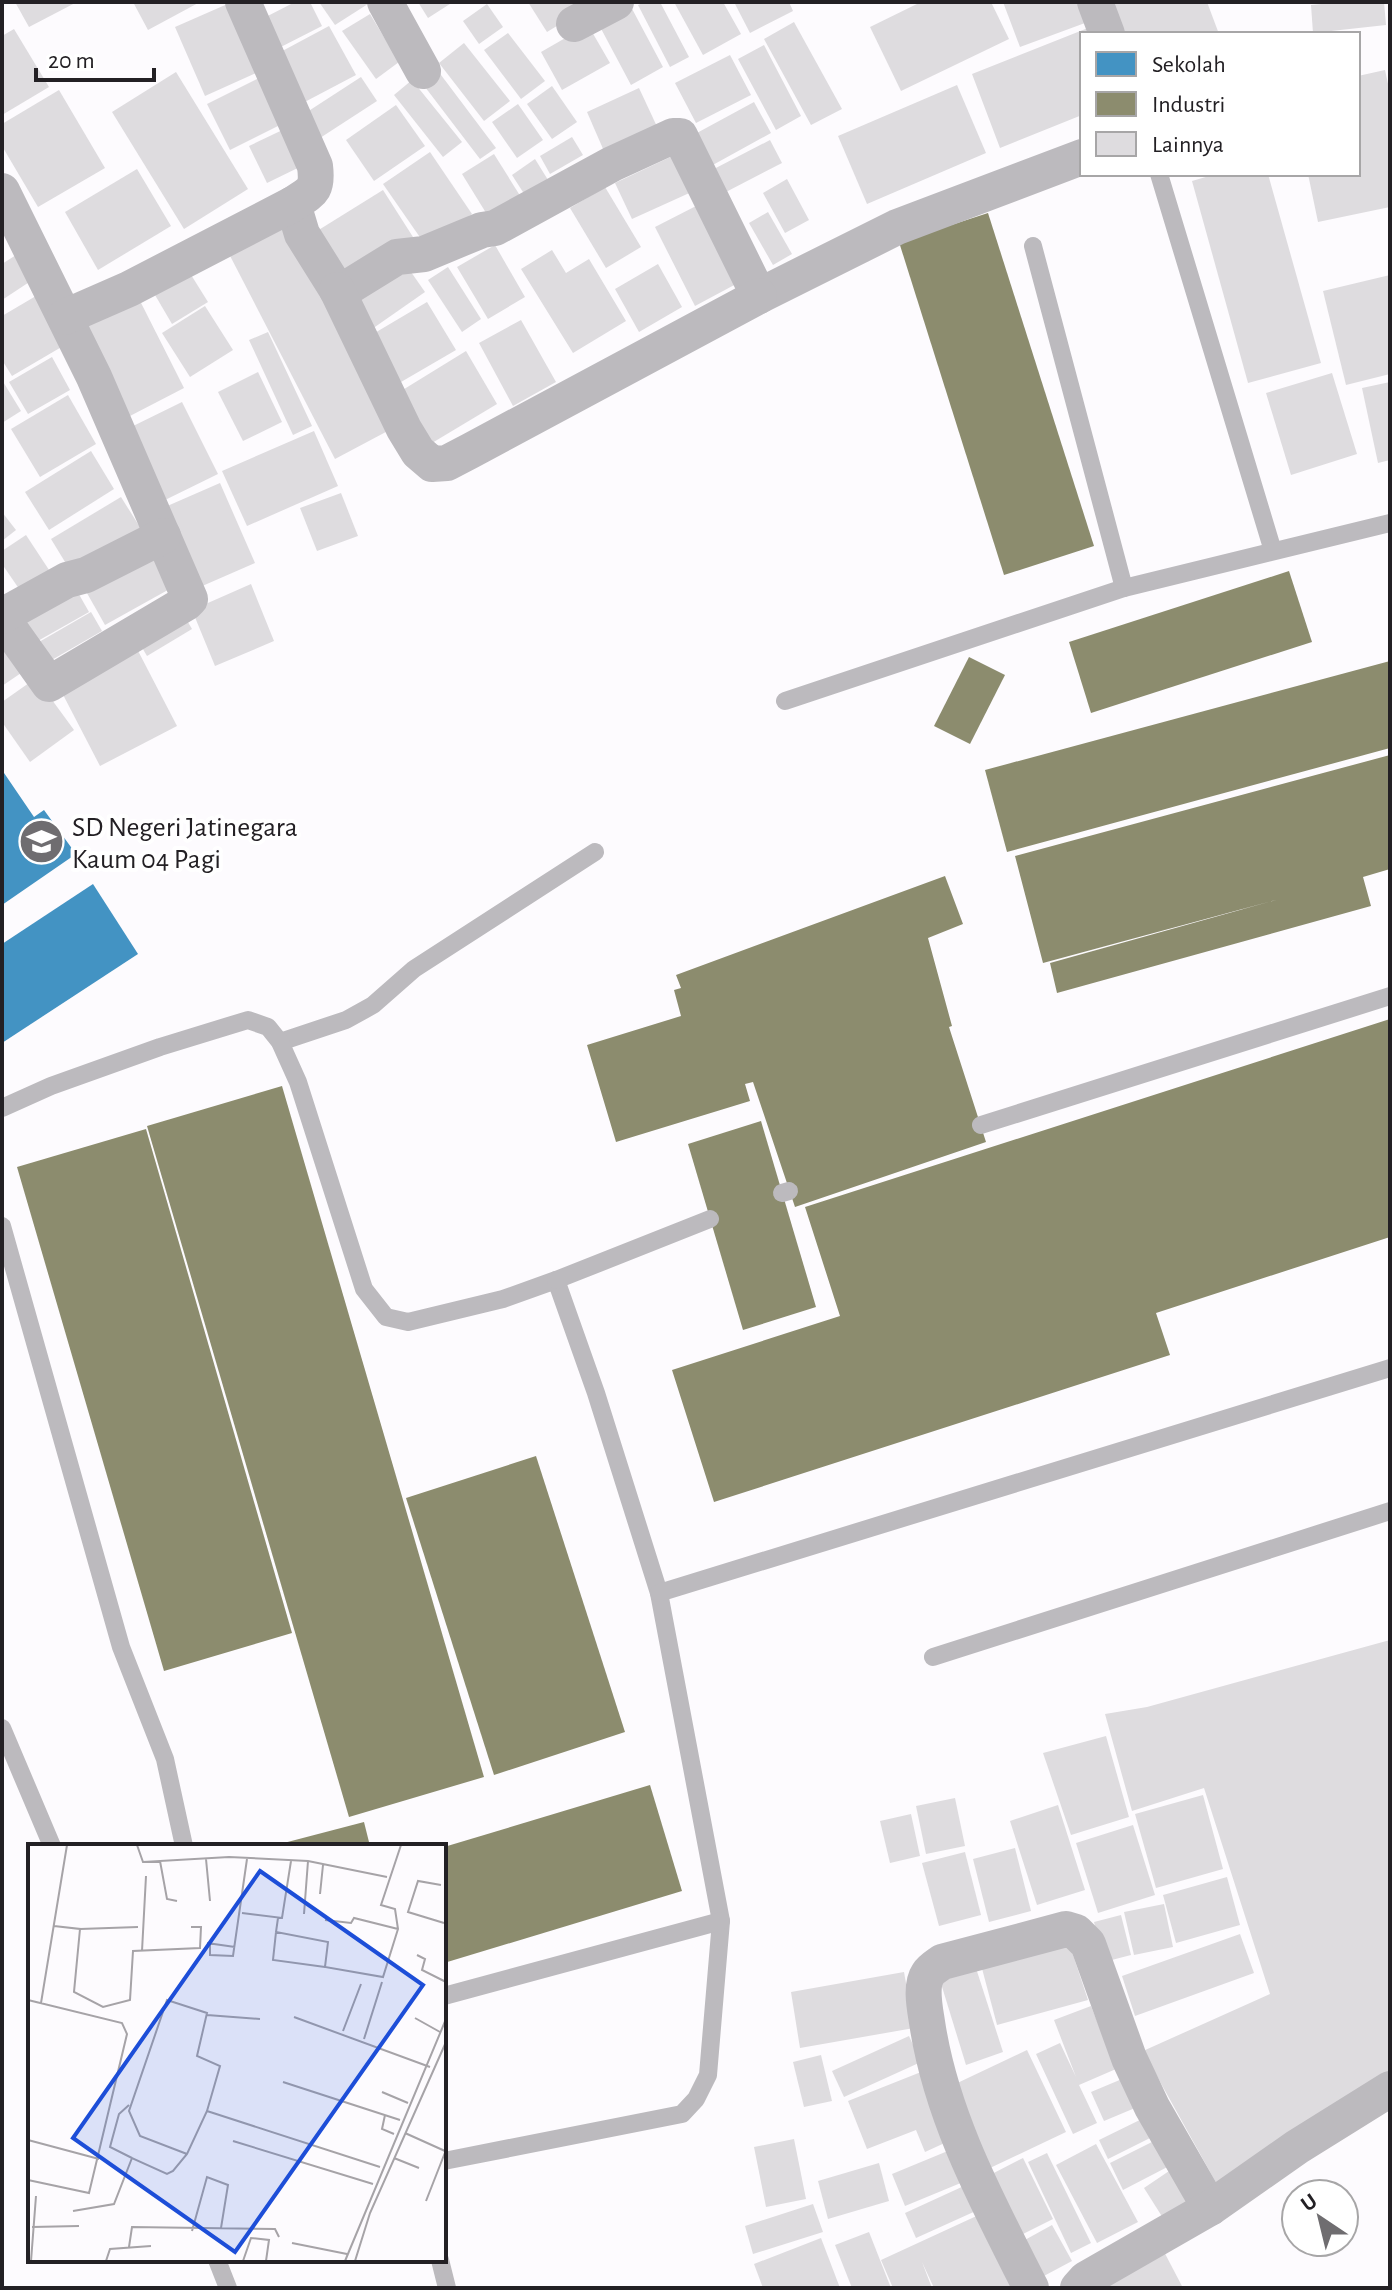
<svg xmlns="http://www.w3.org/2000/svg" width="1392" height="2290" viewBox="0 0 1392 2290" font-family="'Alegreya Sans',sans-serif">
<rect width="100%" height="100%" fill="#fdfbfe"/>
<g fill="#4393c3">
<polygon points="2,770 34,817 44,810 76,854 2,905"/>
<polygon points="93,884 138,954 2,1043 2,944"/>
</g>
<g fill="#8c8c6e">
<polygon points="988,213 1094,546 1004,575 899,242"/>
<polygon points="1289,571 1312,642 1091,713 1069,642"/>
<polygon points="969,657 1005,675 970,744 934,726"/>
<polygon points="1390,661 1390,748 1007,852 985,770"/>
<polygon points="1390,755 1390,869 1363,877 1371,906 1057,993 1050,963 1276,900 1043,963 1015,856"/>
<polygon points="945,876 963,924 928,938 952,1026 949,1027 986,1142 795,1207 753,1082 745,1084 750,1101 616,1142 587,1045 681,1016 674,990 681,988 676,975"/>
<polygon points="1390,1019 1390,1237 1156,1313 1170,1355 714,1502 672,1370 840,1316 805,1207"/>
<polygon points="282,1086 484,1777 349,1817 147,1126"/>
<polygon points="761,1121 816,1307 743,1330 688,1144"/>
<polygon points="146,1129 292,1633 164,1671 17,1167"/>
<polygon points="536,1456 625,1732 494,1775 406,1498"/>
<polygon points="650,1785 682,1891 444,1963 444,1847"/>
<polygon points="364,1822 370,1846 276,1846 276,1845"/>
</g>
<g fill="#dedcdf">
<polygon points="15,2 77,2 29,27"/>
<polygon points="133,2 200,2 148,30"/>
<polygon points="232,2 267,68 205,96 175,27"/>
<polygon points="295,2 310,2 322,26 271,52 256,22"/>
<polygon points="319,2 371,2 335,25"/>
<polygon points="418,2 453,2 428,18"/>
<polygon points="528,2 596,2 547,32"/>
<polygon points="645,2 660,2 689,57 670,67 638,5"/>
<polygon points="674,2 723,2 741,34 703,55"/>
<polygon points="734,2 789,2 793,11 750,33"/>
<polygon points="921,2 991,2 1009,39 901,91 870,27"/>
<polygon points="1003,2 1078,2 1085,23 1020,47"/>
<polygon points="1102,2 1207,2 1219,34 1113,34"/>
<polygon points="1342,2 1384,2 1386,25 1313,33 1311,5"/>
<polygon points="487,4 503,27 479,44 463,21"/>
<polygon points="630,5 663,67 631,85 598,23"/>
<polygon points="370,14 399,62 376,79 342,31"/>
<polygon points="794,22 842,109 811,125 764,39"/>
<polygon points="1098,24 1102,34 1082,34 1082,115 1000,148 972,74"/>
<polygon points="588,25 610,63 562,90 541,52"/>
<polygon points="329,26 356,75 299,105 273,56"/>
<polygon points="14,29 49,87 2,115 2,36"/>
<polygon points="508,33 545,81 521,99 484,50"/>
<polygon points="464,43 510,101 484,121 439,63"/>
<polygon points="764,45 801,116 776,130 738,59"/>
<polygon points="730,55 751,95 696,123 675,83"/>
<polygon points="1385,70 1390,93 1390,207 1318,222 1308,174 1358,174 1358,76"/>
<polygon points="438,71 496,148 480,159 422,83"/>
<polygon points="176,72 248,189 184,229 112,112"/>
<polygon points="269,73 292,119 230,150 207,104"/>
<polygon points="361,77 377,101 320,138 304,114"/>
<polygon points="412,80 462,142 443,157 394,95"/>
<polygon points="957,85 986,153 867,204 838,136"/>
<polygon points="552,86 577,122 552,139 527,104"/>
<polygon points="639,88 660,133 607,158 587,112"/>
<polygon points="59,90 105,168 38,207 2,146 2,124"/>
<polygon points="754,102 771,133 711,166 695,134"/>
<polygon points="518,104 543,140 517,158 492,122"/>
<polygon points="396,105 425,146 374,181 346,140"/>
<polygon points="293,125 310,162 267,183 249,146"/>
<polygon points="572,137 583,155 550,174 540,156"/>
<polygon points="770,140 782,163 724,193 712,170"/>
<polygon points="430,152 472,214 426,246 383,184"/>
<polygon points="679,153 696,190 632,219 615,183"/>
<polygon points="494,154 524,202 491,221 462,174"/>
<polygon points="535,159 553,188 530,203 512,175"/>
<polygon points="137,169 171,226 98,270 65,212"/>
<polygon points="1216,174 1268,174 1321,363 1248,383 1192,181"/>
<polygon points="787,179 809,220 785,233 763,193"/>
<polygon points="605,187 641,247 606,268 570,208"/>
<polygon points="383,190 413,237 348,278 317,231"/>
<polygon points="698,205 738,283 695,306 655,227"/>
<polygon points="768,212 792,254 773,265 749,223"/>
<polygon points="290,217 399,425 335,459 227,250"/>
<polygon points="495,245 525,297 488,319 457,267"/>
<polygon points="27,248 43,273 2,300 2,264"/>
<polygon points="552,250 566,273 589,259 626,321 573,353 521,269"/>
<polygon points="183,262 208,302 172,324 148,283"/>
<polygon points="404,262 425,292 372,329 351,299"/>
<polygon points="658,264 682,307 639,332 615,289"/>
<polygon points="448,267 481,319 462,332 428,280"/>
<polygon points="1390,275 1390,374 1346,385 1323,291"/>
<polygon points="134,289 184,388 128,417 78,318"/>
<polygon points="41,293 70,342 12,376 2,360 2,316"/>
<polygon points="427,302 456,350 401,382 373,334"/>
<polygon points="205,306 233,350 190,377 162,333"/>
<polygon points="521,320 556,382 513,406 479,343"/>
<polygon points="268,332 312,426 293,435 249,340"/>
<polygon points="466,351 497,404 432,443 401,391"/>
<polygon points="52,357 70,390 28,414 9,382"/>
<polygon points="258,372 282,422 243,441 218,392"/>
<polygon points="1332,373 1357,454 1291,475 1266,393"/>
<polygon points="2,380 21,411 2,423"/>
<polygon points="1390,382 1390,460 1378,463 1362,388"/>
<polygon points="68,395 96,444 40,477 11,429"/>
<polygon points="182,402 218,474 163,501 127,429"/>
<polygon points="314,431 338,486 247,526 222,471"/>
<polygon points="91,451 114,489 49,530 25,492"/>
<polygon points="220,483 255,563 200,587 165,507"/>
<polygon points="341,493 358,536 317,551 300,508"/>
<polygon points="121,497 143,532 73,575 51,539"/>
<polygon points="2,512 16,530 2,541"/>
<polygon points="26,535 53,576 24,596 2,564 2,551"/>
<polygon points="152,547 175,586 105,625 83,586"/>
<polygon points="72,582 89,612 36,642 19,612"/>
<polygon points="251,584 274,641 215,666 192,610"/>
<polygon points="91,612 102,631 50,661 39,642"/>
<polygon points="182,612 192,629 147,656 137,639"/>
<polygon points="2,637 24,671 2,686"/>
<polygon points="135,645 177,726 100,766 58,685"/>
<polygon points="36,678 74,730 30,762 2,722 2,702"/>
<polygon points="1390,1640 1390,2082 1219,2188 1143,2051 1270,1994 1204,1788 1132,1811 1105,1714 1147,1707"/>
<polygon points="1106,1736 1129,1817 1071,1835 1043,1753"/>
<polygon points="1203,1795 1223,1869 1156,1888 1135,1814"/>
<polygon points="955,1798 965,1846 926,1854 916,1806"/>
<polygon points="1058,1805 1085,1890 1037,1905 1010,1821"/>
<polygon points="911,1814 920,1856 890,1863 880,1821"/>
<polygon points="1133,1825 1155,1895 1098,1913 1076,1843"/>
<polygon points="1015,1848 1031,1911 989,1922 973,1859"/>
<polygon points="965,1852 981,1915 939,1926 922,1863"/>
<polygon points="1227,1877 1240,1925 1176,1943 1163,1895"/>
<polygon points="1164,1904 1173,1947 1134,1955 1124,1912"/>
<polygon points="1121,1915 1131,1955 1104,1962 1094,1922"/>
<polygon points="1240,1934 1254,1973 1135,2016 1122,1976"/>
<polygon points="1069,1943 1088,2000 997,2025 980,1961"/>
<polygon points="975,1965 1003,2052 966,2065 939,1977"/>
<polygon points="904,1972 914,2028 800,2048 791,1992"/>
<polygon points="1091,2006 1116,2069 1079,2085 1097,2123 1073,2134 1036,2054 1060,2043 1076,2077 1054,2020"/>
<polygon points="909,2036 921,2062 844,2097 832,2071"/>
<polygon points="1027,2050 1066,2132 990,2168 951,2086"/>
<polygon points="821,2055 832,2101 804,2107 793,2062"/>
<polygon points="921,2072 949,2141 925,2152 916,2130 867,2149 848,2101"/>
<polygon points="1122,2079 1135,2108 1104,2121 1091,2092"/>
<polygon points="1152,2114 1160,2133 1108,2159 1099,2140"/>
<polygon points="1164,2136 1177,2162 1123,2190 1110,2163"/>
<polygon points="794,2139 806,2199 766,2207 754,2147"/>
<polygon points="1096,2144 1138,2222 1097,2243 1056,2165"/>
<polygon points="955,2148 968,2180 905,2206 892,2174"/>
<polygon points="1047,2153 1091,2243 1071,2253 1028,2162"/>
<polygon points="1023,2158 1053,2219 1017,2237 986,2177"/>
<polygon points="879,2163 889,2201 828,2219 818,2181"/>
<polygon points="1175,2167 1195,2197 1163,2218 1144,2188"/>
<polygon points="966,2185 978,2210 916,2238 905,2213"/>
<polygon points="813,2204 823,2232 753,2254 745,2226"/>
<polygon points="983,2213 1016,2288 934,2288 922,2262 932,2288 893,2288 881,2260"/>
<polygon points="1052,2225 1072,2261 1042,2277 1023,2241"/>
<polygon points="869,2232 891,2288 852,2288 835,2245"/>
<polygon points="821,2238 840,2288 763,2288 754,2264"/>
<polygon points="1161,2246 1183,2288 1078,2288"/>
</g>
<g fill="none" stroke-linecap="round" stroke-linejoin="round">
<g stroke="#bcbabe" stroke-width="18">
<polyline points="1159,174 1273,551"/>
<polyline points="1033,246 1124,588"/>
<polyline points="785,701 1124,588 1390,523"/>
<polyline points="280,1042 346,1020 373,1005 414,969 595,852"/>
<polyline points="2,1108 51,1086 160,1047 248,1020 268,1027 280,1042 298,1082 364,1289 386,1317 408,1322 503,1299 556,1280 596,1393 659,1593 721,1921 708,2075 696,2099 682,2114 444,2161"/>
<polyline points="981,1125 1390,996"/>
<polyline points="782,1193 789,1191"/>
<polyline points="2,1226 121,1647 165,1759 184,1846"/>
<polyline points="556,1280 710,1219"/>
<polyline points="659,1593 1390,1368"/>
<polyline points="933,1657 1390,1511"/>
<polyline points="2,1728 52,1846"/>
<polyline points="444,1996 721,1921"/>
<polyline points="217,2260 228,2288"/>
<polyline points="440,2260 447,2288"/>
</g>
<g stroke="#bcbabe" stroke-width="36">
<polyline points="385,2 423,71"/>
<polyline points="1095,2 1107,34"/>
<polyline points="574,24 616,2"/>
<polyline points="2,191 94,377 190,599 186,603 49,684 2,618"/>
<polyline points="293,204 302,234 337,290 350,286 397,257 424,254 482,230 495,228 612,164 673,136 680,136 759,296 897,227 1082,157"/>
<polyline points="337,290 404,429 418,452 432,464 447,463 470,451 759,296"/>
<path d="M65 317 129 289 293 204C313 191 318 190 315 166L243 2"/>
<polyline points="2,616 67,580 86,575 163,536"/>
<path d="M1031 2288C988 2203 941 2117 927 2022 925 2009 920 1986 928 1974 931 1969 938 1965 942 1962L1066 1929 1076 1932 1088 1944 1129 2058 1152 2107 1210 2208"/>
<polyline points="1078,2288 1086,2279 1210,2208 1297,2147 1390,2089"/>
</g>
</g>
<defs>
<symbol id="school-disc" viewBox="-11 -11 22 22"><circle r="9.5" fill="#6f6d70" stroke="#fff"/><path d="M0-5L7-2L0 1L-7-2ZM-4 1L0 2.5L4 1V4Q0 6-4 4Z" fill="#fff"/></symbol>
</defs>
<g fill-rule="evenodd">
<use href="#school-disc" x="16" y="816" width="51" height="51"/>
</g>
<g text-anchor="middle" stroke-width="8" stroke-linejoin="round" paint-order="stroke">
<g font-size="28" fill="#232024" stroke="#fff" text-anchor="start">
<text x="72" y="836">SD Negeri Jatinegara<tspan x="72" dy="32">Kaum 04 Pagi</tspan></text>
</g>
</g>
<g transform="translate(28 1844)">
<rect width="418" height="418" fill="#fdfbfe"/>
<path fill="none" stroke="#a6a3a7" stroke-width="2" d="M109 1 115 18 201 13 280 17 359 33M178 15 182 57M132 17 139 55 149 57M413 41 390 37 380 68 416 79M292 50 295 21M214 69 254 74 263 17M276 70 280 17M250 74 248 88 300 98 297 123 355 133 370 85 367 65 353 61 373 1M297 76 323 79 326 74 370 85M26 82 52 85 46 148 75 163 102 156 105 107 172 104 173 83H163M52 85 110 83M248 88 245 116 297 123M179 99 207 103M182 99V111L205 112 219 15M114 107 118 32M389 111 397 115 394 126 418 138M0 156 94 179 99 190 61 349 0 336M13 159 39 1M179 171 232 175M266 173 402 223M387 174 412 188M315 187 333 140M336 195 354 138M255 238 372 276M354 248 380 259M101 261 91 270 82 303 104 314M179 267 352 323M357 271 354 285 366 290M377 289 417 307M0 296 71 315M205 297 345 340M366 314 391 324M398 357 418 306M45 367 86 360 104 314 139 330 145 327 159 310 179 267 192 222 169 212 179 169 139 156 101 267 112 292 159 310M4 383 51 382M164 387 179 333 200 341 193 384M264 399 319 410M101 403 104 383 247 385 251 393M3 417 8 352M78 417 82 405 123 402M215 417 223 394 241 396 238 417M317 417 418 175M327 417 342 369 418 198"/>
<path fill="#1d4ed8" fill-opacity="0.15" stroke="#1d4ed8" stroke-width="4" d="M232 27 395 141 207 408 45 294Z"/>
<rect width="418" height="418" fill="none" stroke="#232024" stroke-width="4"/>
</g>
<rect width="1392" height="2290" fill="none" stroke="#232024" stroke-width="8"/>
<rect x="1080" y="32" width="280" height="144" fill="#ffffff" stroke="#a7a6a7" stroke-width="2"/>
<rect x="1096" y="52" width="40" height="24" fill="#4393c3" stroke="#a7a6a7" stroke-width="2"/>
<text x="1152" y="72" font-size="24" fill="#232024">Sekolah</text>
<rect x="1096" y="92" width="40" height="24" fill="#8c8c6e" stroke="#a7a6a7" stroke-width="2"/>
<text x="1152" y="112" font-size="24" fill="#232024">Industri</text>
<rect x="1096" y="132" width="40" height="24" fill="#dedcdf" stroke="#a7a6a7" stroke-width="2"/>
<text x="1152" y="152" font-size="24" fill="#232024">Lainnya</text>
<g transform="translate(1320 2218) rotate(325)"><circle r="38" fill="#ffffff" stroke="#a7a6a7" stroke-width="2"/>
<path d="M0-6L14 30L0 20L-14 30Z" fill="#6f6d70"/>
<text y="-12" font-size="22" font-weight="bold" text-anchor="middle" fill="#232024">U</text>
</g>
<path d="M36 68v12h118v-12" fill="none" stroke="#232024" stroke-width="4"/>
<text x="48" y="68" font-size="24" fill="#232024" stroke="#ffffff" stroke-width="6" paint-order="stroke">20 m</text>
</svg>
